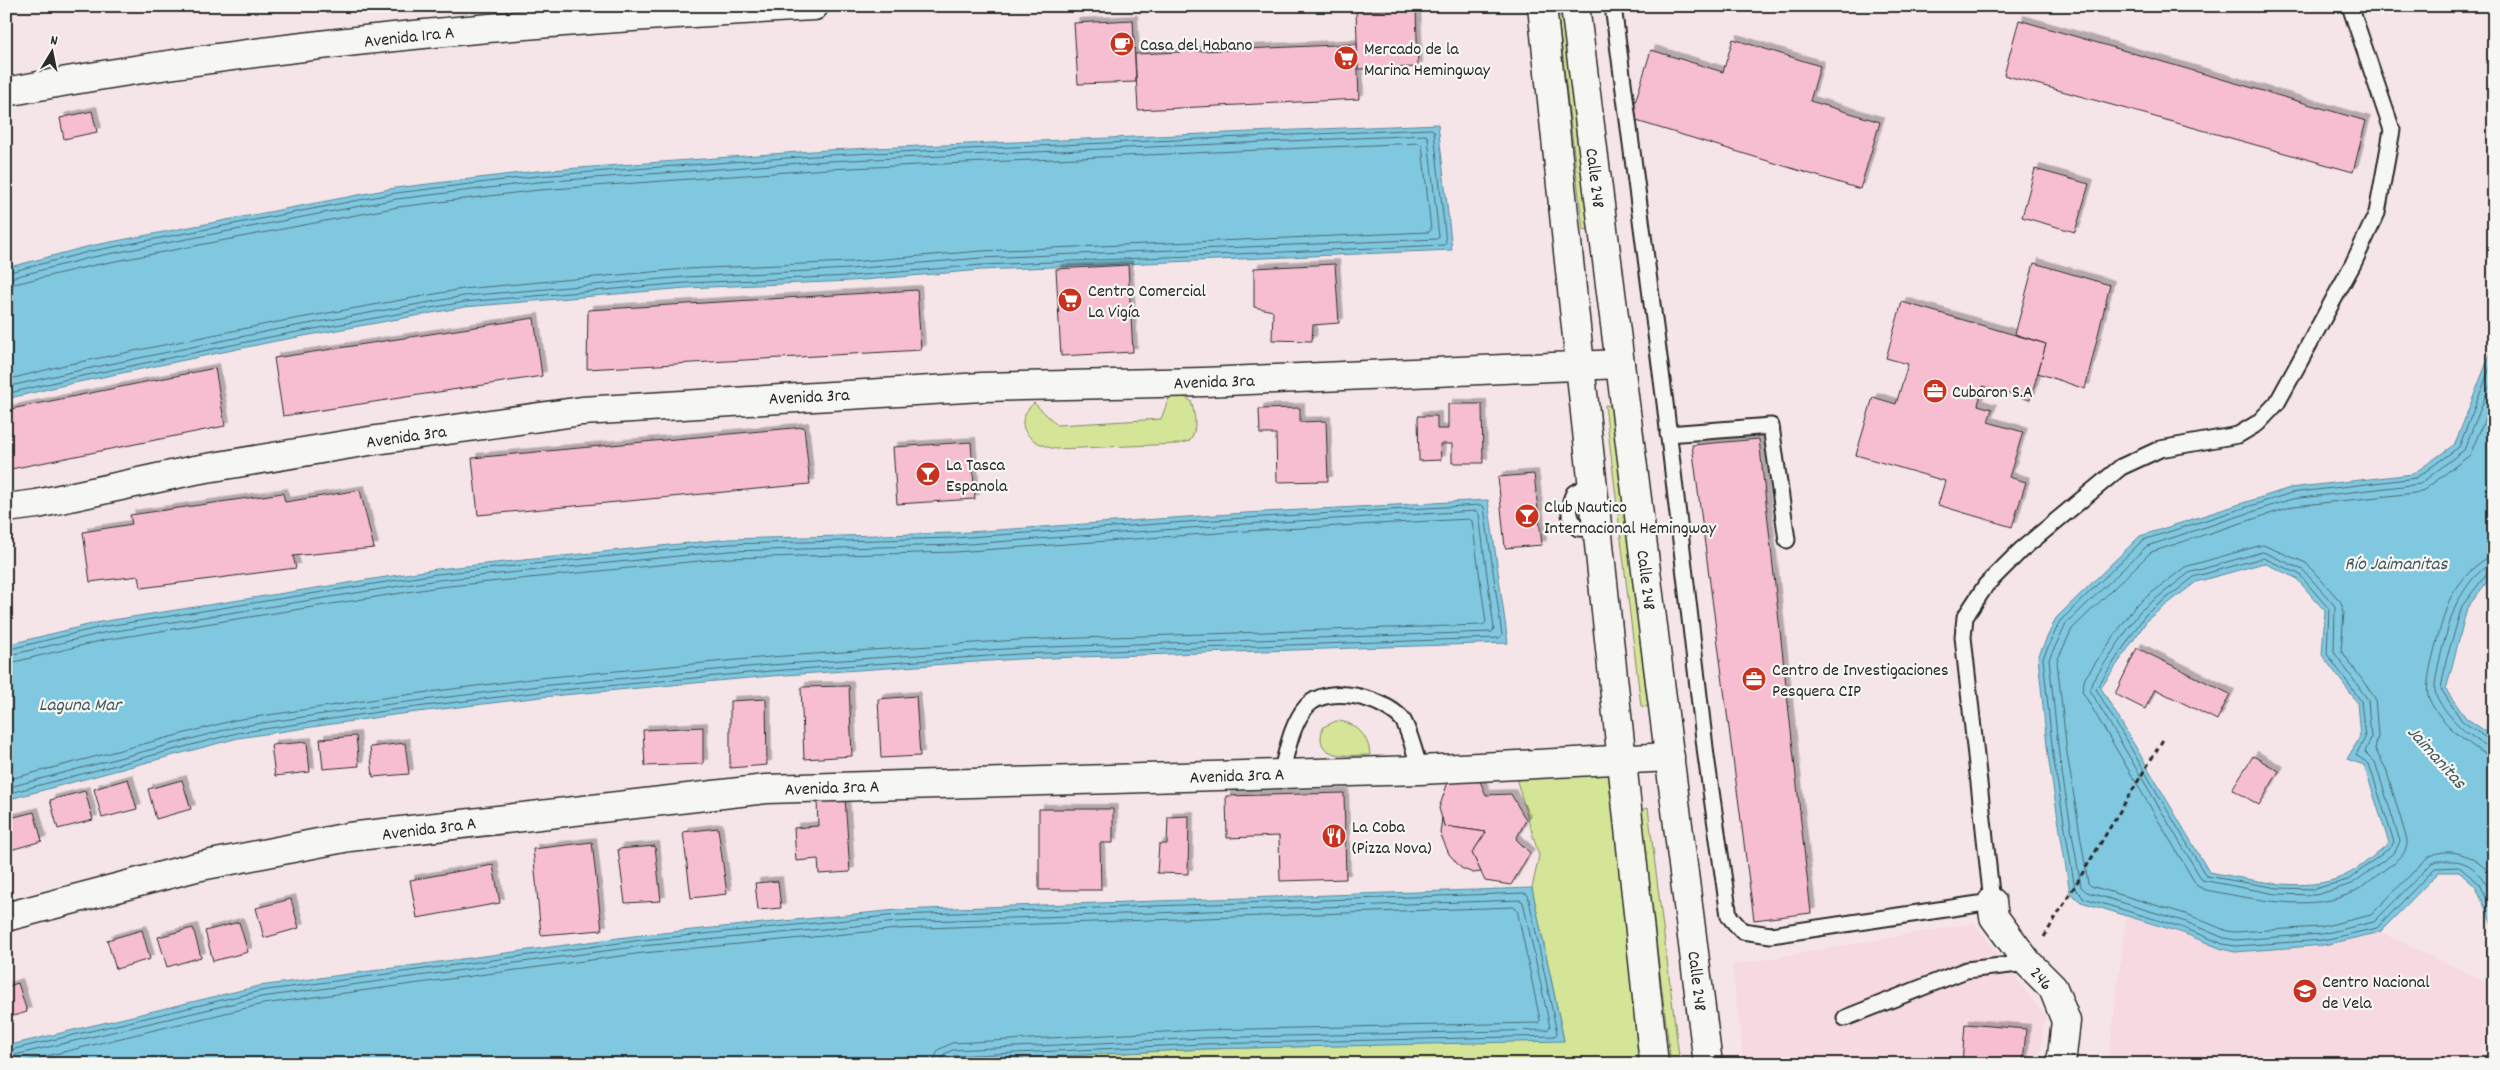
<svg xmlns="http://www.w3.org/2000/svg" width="2500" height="1070" viewBox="0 0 2500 1070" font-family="Dekko,sans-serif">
<defs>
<filter id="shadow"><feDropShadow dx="4.5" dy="-4.5" stdDeviation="0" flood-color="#0004"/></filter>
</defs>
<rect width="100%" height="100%" fill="#f6e5e8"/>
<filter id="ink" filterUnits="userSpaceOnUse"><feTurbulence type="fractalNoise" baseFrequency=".02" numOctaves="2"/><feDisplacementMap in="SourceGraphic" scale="10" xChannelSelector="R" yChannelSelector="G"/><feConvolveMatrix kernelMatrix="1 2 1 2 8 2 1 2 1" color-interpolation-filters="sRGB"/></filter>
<g filter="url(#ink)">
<g fill="#f6d9e1">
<polygon points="2126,917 2183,933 2203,942 2235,952 2324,945 2380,932 2494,986 2480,1064 2108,1064"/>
<polygon points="1974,923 2045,1016 2039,1064 1744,1064 1732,965"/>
</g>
<g fill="#d4e598" stroke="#808862">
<polygon points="1565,15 1590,229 1583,230 1558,16"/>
<path d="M1181 395 1191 401C1195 415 1198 428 1190 441L1177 444 1056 449C1031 444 1009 426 1034 403L1057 425 1161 419 1169 398Z"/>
<polygon points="1605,405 1612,406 1648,707 1641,706"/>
<path d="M1336 721C1355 721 1369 736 1370 755 1349 755 1312 761 1323 727Z"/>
<polygon points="1615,770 1656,1064 901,1064 1204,1049 1564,1040 1532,888 1539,856 1514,771"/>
<polygon points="1648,808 1680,1064 1671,1064 1640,810"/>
</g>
<g fill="#7fc8e0" stroke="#5d8998" fill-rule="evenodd">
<polygon points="1438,124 1452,250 982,270 851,281 686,288 465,307 276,341 69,384 6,399 6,268 90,246 395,188 537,171 827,150"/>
<path d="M2494 344V573L2467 608 2446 690 2466 718 2494 737V929L2476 887 2459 872H2439L2380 932 2324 945 2235 952 2222 949 2183 933 2081 902 2070 893 2048 756 2038 657 2056 618 2140 536 2290 488 2413 474 2455 444ZM2264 563 2296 578 2325 611 2322 655 2357 702 2360 737 2347 759 2364 765 2389 843C2376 853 2361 868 2346 875 2305 895 2251 879 2209 872L2101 688 2148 619 2196 582Z"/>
<polygon points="1488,500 1508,643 1019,659 771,676 541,697 393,715 238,738 6,800 6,645 100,622 437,569 728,539 954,533 1245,513"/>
<polygon points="1532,888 1564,1041 1204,1049 901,1064 6,1064 6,1046 259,986 641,935 897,910"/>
</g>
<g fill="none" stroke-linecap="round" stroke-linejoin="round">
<g stroke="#4d6a73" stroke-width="1">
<polyline points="6,273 92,251 396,193 537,176 828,155 1431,129 1434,131 1446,243 1444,245 982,265 851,276 686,283 464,302 275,336 68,379 6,394"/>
<polyline points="6,279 93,257 397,199 538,182 828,161 1426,135 1428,138 1439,237 1437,239 981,258 850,269 685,277 464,296 274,330 67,373 6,387"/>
<polyline points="6,286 95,265 398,207 539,190 828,169 1419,143 1422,145 1431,230 1429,232 981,251 850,262 685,269 463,289 272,323 65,365 6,380"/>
<polyline points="2494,358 2459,447 2416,478 2291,493 2143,540 2060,621 2043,658 2053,755 2075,889 2084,898 2184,928 2223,944 2235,946 2323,940 2377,928 2435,868 2459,867 2480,884 2494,916"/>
<path d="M2494 375 2464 450 2420 484 2292 499 2147 546 2066 624 2049 659 2059 755 2081 887 2087 892 2186 922 2224 938 2235 940 2322 934 2374 922 2431 864C2437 860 2443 861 2450 861 2474 860 2485 880 2494 900"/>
<path d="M2494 396 2470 455 2424 490 2415 493 2294 506 2151 552 2072 629 2057 661 2067 753 2088 883 2091 886 2189 915 2227 931 2235 932 2321 927 2371 915 2426 859C2448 842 2482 858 2494 880"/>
<path d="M2263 545 2306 563 2341 602 2344 612 2341 650 2375 698 2378 736 2375 749 2386 769 2407 840C2408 856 2394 862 2383 871 2374 877 2365 886 2355 891 2315 914 2249 898 2206 890L2197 886 2082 691 2085 678 2135 606 2185 567Z"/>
<polygon points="2263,552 2303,570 2335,606 2334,652 2368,700 2371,738 2365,752 2375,762 2400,841 2395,852 2352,884 2316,895 2276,894 2202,880 2090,690 2092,682 2140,611 2189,573"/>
<path d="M2494 556C2479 557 2455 587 2449 601 2443 617 2424 680 2428 695 2431 709 2452 731 2464 739 2473 746 2482 755 2494 755"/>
<polygon points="2263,558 2299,574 2329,609 2327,654 2361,701 2365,738 2356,755 2369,764 2394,842 2391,847 2348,880 2314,889 2278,888 2206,876 2096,689 2145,615 2194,577"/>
<path d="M2494 564C2480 565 2464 590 2458 601 2451 613 2433 678 2435 691 2436 702 2458 726 2467 733 2475 738 2484 747 2494 747"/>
<polyline points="2494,570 2488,572 2462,606 2446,661 2441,689 2462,721 2489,740 2494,741"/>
<polyline points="6,650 101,627 437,574 729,544 954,538 1245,518 1481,505 1484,507 1502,635 1499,638 1019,654 771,671 540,692 392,710 237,733 6,794"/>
<polyline points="6,656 103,633 438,580 729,551 954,545 1245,524 1476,511 1479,514 1494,629 1492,632 1019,648 770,665 539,686 391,704 236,727 6,788"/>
<polyline points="6,664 104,640 439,587 729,558 955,552 1246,531 1469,519 1472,521 1486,622 1483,625 1018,640 770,657 539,678 390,697 235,720 6,780"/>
<polyline points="6,1051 260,991 642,940 898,915 1525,893 1528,895 1557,1033 1555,1036 1203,1044 953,1056 948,1058 947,1064"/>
<polyline points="6,1057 261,997 642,946 898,922 1520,900 1523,902 1550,1027 1547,1030 1203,1038 953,1050 944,1054 941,1064"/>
<polyline points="13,1064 263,1004 643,953 898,929 1514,907 1517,909 1540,1020 1538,1023 1203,1030 952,1043 938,1050 933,1064"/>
</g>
</g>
<g fill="#f7bed1" stroke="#2b2b2b" filter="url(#shadow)">
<polygon points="1416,9 1418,67 1358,69 1356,11"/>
<polygon points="1133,20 1136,82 1078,84 1074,23"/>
<polygon points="2019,20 2366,121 2353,172 2004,75"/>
<polygon points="1733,39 1820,66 1810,101 1880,122 1860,189 1630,119 1651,50 1723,72"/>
<polygon points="1357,44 1359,99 1138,110 1135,54"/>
<polygon points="92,111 97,132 64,139 60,118"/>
<polygon points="2035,169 2089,184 2075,232 2022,217"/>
<polygon points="2034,263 2110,285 2085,389 2038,373 2046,344 2015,334"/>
<polygon points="1335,264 1339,323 1313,325 1312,341 1272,340 1273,311 1254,307 1254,268"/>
<polygon points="1128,265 1133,352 1061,356 1056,269"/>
<polygon points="917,290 921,350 587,369 588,310"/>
<polygon points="1902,302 2046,344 2030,400 1983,386 1978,405 1992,409 1988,422 2023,432 2009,477 2026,482 2012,527 1938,505 1945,481 1856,455 1873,397 1896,404 1908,364 1886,358"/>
<polygon points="534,318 542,376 283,416 274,358"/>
<polygon points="215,368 225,426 6,470 6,410"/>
<polygon points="1448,404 1482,404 1483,463 1452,463 1452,444 1440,444 1441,460 1419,461 1418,416 1437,416 1437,429 1448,429"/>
<polygon points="1300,408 1300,422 1326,421 1328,481 1277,482 1276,434 1260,434 1259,409"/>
<polygon points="804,427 810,484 478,515 472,458"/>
<polygon points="1759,439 1811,913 1754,920 1692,445"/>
<polygon points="971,442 975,499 897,504 893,447"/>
<polygon points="1534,474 1542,545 1505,548 1498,477"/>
<polygon points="360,490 374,548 293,556 296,568 141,588 139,576 90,582 83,532 132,524 130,515 283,493 285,502"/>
<polygon points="2137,648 2230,694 2217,720 2155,689 2145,709 2115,694"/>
<polygon points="849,686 852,756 804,759 801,687"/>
<polygon points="916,696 920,756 881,758 878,699"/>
<polygon points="766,699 767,765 730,768 730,701"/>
<polygon points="703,727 703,764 645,766 643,730"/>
<polygon points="356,736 359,766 323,769 320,739"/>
<polygon points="307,742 310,772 275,776 271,745"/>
<polygon points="405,743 409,774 373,777 370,747"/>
<polygon points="2253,756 2279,771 2259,805 2232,789"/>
<polygon points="128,779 137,809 102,818 94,789"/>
<polygon points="1449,779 1479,779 1486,795 1511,794 1526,820 1516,839 1530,853 1511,885 1485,881 1472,853 1486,832 1444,826 1439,808"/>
<polygon points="182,780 191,809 156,819 148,789"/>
<polygon points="85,791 93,820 58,829 50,800"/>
<polygon points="1344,793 1346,879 1280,881 1279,836 1227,838 1226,796"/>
<polygon points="845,798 850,872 819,874 818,859 796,861 794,828 818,826 817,800"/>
<polygon points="1039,809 1113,809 1113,843 1100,843 1101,890 1039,890"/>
<polygon points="34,812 42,841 7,851 6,819"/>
<polygon points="1189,816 1188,874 1157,873 1159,844 1167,844 1168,817"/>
<polygon points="1442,818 1444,826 1486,832 1472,853 1481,872 1473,873 1461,868 1449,854 1440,833"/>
<polygon points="718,828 727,894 691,898 683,832"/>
<polygon points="592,842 602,930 541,935 533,849"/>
<polygon points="655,846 661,901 625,903 618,849"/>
<polygon points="493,865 500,903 417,918 410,880"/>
<polygon points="778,881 781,908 758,910 755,883"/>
<polygon points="291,899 299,928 264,938 256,908"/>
<polygon points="239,922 248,952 213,961 205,931"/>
<polygon points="193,928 201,957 167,967 158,937"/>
<polygon points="142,930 150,959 116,969 107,940"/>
<polygon points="18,983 27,1012 6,1018 6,987"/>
<polygon points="1965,1024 2026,1029 2023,1064 1962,1064"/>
</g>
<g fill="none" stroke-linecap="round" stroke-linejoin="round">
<defs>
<g id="lane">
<polyline points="1613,6 1665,403 1706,756 1729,916 1742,931 1771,935 1992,902 1963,637 1965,617 1986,585 2021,550 2121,467 2160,449 2238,435 2258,423 2277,403 2353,264 2377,213 2387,158 2392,130 2350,6"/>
<polyline points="1668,434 1771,426 1787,540"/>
<path d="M1592 484 1574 493C1568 506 1567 518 1578 528L1597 529"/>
<path d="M1281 774C1287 752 1291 724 1307 706 1329 683 1383 698 1402 719 1409 728 1416 758 1420 770"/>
<polyline points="1845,1018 1966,970 2028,963"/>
</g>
<g id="street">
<path d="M6 92C272 42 544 20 814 6"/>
<polyline points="6,508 37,504 195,470 369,441 582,411 982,387 1204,382 1620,364"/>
<polyline points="1992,902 1994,917 2028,963 2053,988 2066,1021 2061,1064"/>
<polyline points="6,917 196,867 349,837 766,789 1420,770 1670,757"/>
</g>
<g id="secondary">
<polyline points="1542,6 1654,1064"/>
<polyline points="1575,6 1708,1064"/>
</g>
</defs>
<use href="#lane" stroke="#2b2b2b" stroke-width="19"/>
<use href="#street" stroke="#2b2b2b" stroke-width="31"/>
<use href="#secondary" stroke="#2b2b2b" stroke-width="31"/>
<polyline stroke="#2b2b2b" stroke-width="3" stroke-dasharray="5 4" stroke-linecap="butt" points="2044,937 2164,738"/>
<use href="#lane" stroke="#f6f6f2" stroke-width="15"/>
<use href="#street" stroke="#f6f6f2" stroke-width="28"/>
<use href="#secondary" stroke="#f6f6f2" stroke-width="28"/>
</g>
</g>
<defs>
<symbol id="cafe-disc" viewBox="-11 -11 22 22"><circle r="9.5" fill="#c8321e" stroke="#f6f6f2"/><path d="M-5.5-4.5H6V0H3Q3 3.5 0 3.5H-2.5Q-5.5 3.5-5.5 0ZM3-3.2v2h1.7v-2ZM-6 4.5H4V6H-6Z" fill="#fff"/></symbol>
<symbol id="supermarket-disc" viewBox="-11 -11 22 22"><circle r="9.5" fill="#c8321e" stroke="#f6f6f2"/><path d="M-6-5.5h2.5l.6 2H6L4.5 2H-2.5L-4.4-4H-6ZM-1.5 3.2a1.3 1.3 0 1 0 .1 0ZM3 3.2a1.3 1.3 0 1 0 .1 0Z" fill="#fff"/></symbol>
<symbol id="office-disc" viewBox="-11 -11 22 22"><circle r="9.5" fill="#c8321e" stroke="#f6f6f2"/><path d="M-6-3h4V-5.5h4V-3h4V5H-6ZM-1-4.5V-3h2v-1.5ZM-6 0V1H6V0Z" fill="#fff"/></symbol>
<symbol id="bar-disc" viewBox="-11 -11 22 22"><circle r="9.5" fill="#c8321e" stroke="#f6f6f2"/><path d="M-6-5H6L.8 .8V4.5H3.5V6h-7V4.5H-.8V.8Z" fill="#fff"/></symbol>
<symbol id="restaurant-disc" viewBox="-11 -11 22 22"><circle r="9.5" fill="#c8321e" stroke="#f6f6f2"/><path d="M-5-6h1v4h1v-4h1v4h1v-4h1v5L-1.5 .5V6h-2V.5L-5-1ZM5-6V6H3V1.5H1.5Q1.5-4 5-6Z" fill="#fff"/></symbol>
<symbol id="school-disc" viewBox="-11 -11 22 22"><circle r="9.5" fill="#c8321e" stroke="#f6f6f2"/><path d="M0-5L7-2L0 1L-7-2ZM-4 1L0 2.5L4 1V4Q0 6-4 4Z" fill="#fff"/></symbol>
</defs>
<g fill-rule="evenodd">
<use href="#cafe-disc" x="1108" y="30" width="28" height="28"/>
<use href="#supermarket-disc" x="1332" y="44" width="28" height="28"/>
<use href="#supermarket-disc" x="1056" y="286" width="28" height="28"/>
<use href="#office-disc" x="1921" y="377" width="28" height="28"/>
<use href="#bar-disc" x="914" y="460" width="28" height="28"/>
<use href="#bar-disc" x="1513" y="502" width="28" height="28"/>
<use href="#office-disc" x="1740" y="665" width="28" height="28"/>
<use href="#restaurant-disc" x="1320" y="822" width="28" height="28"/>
<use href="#school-disc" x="2291" y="977" width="28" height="28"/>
</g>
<g text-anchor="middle" stroke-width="4.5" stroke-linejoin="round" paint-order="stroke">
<g font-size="18" fill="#2b2b2b" stroke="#f6f6f2">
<text transform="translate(409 36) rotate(-6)" y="6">Avenida 1ra A</text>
<text transform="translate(1596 178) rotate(83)" y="6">Calle 248</text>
<text transform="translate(1214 381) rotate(-2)" y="6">Avenida 3ra</text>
<text transform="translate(809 396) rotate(-3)" y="6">Avenida 3ra</text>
<text transform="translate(406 436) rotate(-8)" y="6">Avenida 3ra</text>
<text transform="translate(1647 580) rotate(83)" y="6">Calle 248</text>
<text transform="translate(1237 775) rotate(-2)" y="6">Avenida 3ra A</text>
<text transform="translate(832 787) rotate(-2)" y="6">Avenida 3ra A</text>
<text transform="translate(429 828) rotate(-7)" y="6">Avenida 3ra A</text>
<text transform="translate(2042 978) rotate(49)" y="6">246</text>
<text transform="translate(1698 981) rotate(83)" y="6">Calle 248</text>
</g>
<g font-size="18" fill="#2b2b2b" stroke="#f6f6f2" text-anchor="start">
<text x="1140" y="50">Casa del Habano</text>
<text x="1364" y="54">Mercado de la<tspan x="1364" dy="21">Marina Hemingway</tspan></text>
<text x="1088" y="296">Centro Comercial<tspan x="1088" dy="21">La Vigía</tspan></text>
<text x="1952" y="397">Cubaron S.A</text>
<text x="946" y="470">La Tasca<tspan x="946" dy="21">Espanola</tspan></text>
<text x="1544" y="512">Club Nautico<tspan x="1544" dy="21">Internacional Hemingway</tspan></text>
<text x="1772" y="675">Centro de Investigaciones<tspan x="1772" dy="21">Pesquera CIP</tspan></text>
<text x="1352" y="832">La Coba<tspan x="1352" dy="21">(Pizza Nova)</tspan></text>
<text x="2322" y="987">Centro Nacional<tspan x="2322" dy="21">de Vela</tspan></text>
</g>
<g font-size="19" font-style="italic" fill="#445a61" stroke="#f6f6f2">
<text x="2396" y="569">Río Jaimanitas</text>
<text x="80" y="710">Laguna Mar</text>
<text transform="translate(2438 756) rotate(48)" y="7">Jaimanitas</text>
</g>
</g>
<rect width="2500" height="1070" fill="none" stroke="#f6f6f2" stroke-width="25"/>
<rect x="12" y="12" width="2475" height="1045" fill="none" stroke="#2b2b2b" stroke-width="2" filter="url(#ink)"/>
<g transform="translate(52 52) rotate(10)" stroke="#f6f6f2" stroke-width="4" paint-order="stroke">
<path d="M0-4L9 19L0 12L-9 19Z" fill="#2b2b2b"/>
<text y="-8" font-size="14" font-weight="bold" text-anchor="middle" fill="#2b2b2b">N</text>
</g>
</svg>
